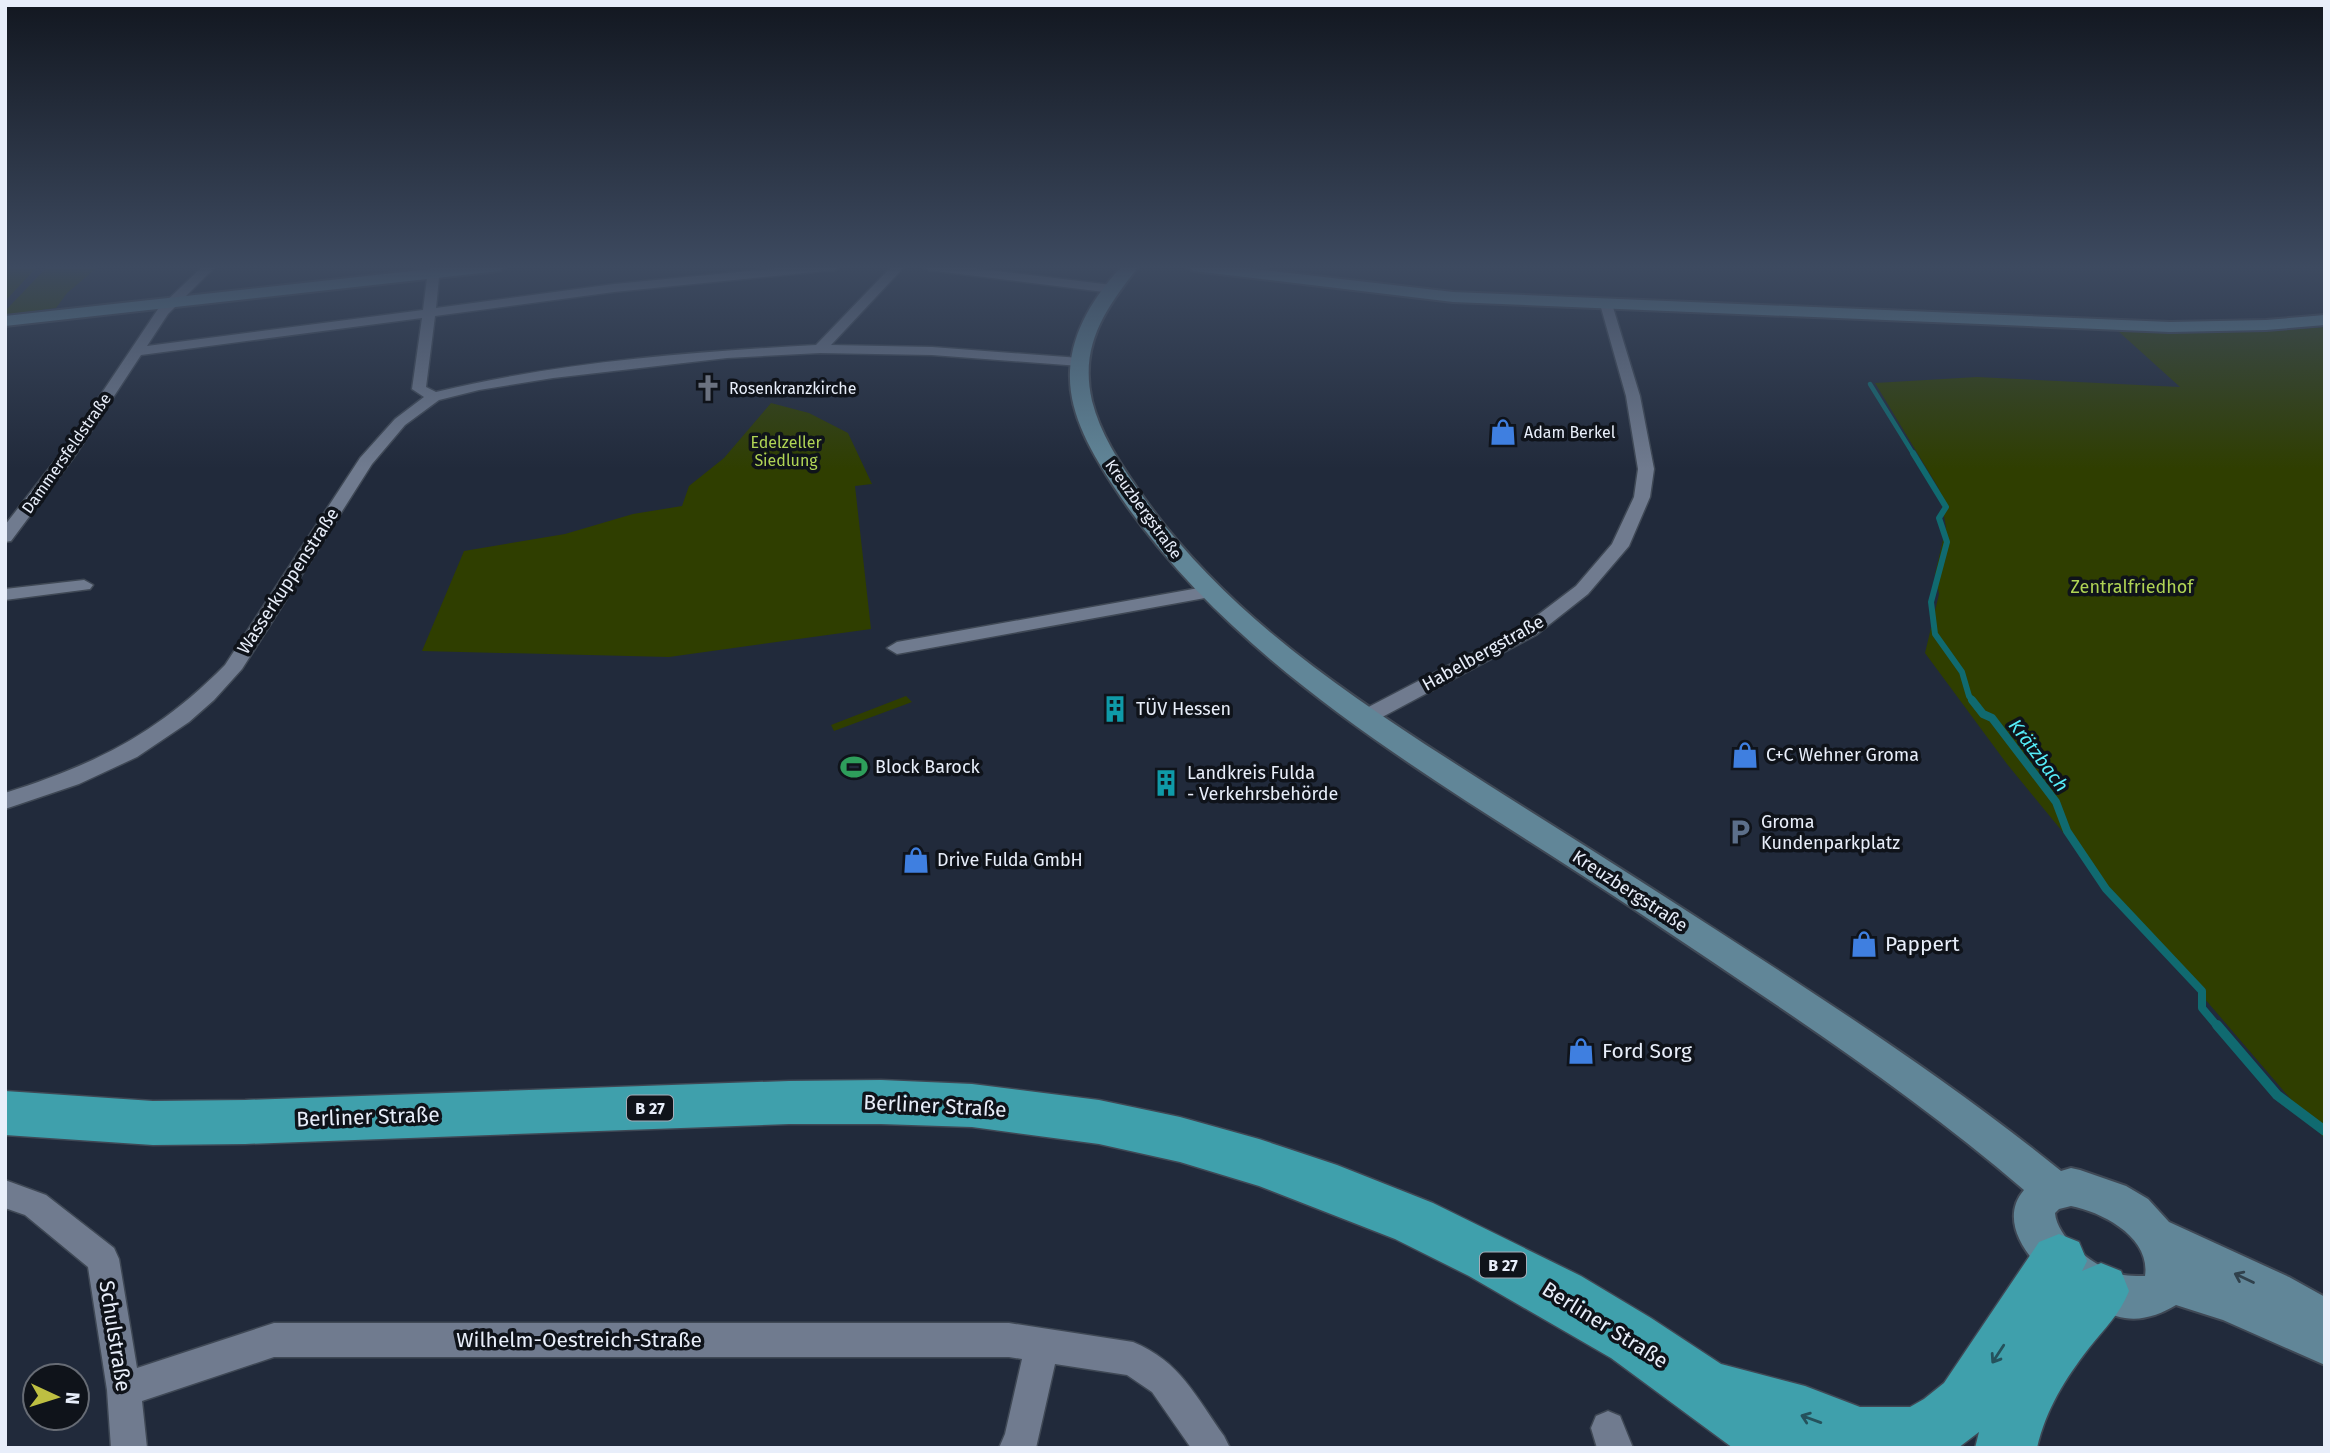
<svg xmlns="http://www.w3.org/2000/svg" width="2330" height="1453" viewBox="0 0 2330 1453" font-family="'Fira Sans',sans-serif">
<rect width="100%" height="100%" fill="#212a3b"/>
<g fill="#2f3e00">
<polygon points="5,266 38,266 5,301"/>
<polygon points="48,266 99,266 67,293 56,308 5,315 5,311"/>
<polygon points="2325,327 2325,1139 2089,864 2007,764 1925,653 1939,594 1935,574 1946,527 1939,489 1875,383 1977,377 2180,387 2118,331 2273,331"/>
<polygon points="771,403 809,413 848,433 872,484 855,486 871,629 669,657 422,651 464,551 565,534 633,514 682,506 689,486 724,458"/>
<polygon points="906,696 912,702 834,731 831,725"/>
</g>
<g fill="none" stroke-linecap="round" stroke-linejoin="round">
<polyline stroke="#106a70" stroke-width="4.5" points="1870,384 1914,455"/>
<polyline stroke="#106a70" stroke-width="6" points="1913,453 1946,507 1939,518 1947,542 1931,602 1935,634 1962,672 1969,696 1974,702"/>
<polyline stroke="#106a70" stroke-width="8" points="1972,700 1983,714 1992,718 2056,802 2067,831 2106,889 2202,991 2202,1008 2218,1027"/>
<polyline stroke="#106a70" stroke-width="10" points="2217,1025 2277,1095 2325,1131"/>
<defs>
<g id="street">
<path d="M203 266H216L168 314 147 346 423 310 427 278 432 266H444L439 278 436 308 614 284 800 266H841L835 270 614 292 435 316 426 387 436 392C560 362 689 352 816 345L892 266H905L831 345 932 347 1080 358 1087 362 1080 366 932 355 820 353 727 358 553 378 479 390 439 400 405 425 372 464 242 669 214 700 189 722 137 757 79 784 5 809V793C96 764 157 734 225 665L360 458 395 419 424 397 412 389 422 318 141 355 76 454 11 541 5 542V525L65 448 158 309Z"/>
<polygon points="922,266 956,266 1112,285 1118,289 1112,293 928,270"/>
<polygon points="1606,300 1612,304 1640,396 1654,469 1650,497 1629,546 1588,594 1536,635 1371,723 1357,723 1354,718 1357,713 1522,627 1576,586 1612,544 1634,497 1638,469 1626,396 1600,304"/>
<polygon points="84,580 93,585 90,589 5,600 5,589"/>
<polygon points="1210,586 1216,588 1219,592 1216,596 897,654 887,648 897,642"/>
<path d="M5 1180 46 1195 114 1248 119 1259 137 1368 274 1323H1009L1133 1342C1180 1361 1196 1397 1224 1436L1230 1448H1191L1152 1392 1127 1375 1055 1364 1036 1448H999L1005 1434 1022 1359 1009 1357H274L142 1401 147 1448H111L107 1390 88 1267 25 1215 5 1208Z"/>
<polygon points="1608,1411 1620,1416 1633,1448 1597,1448 1591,1428 1596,1416"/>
</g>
<g id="secondary">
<polygon points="457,266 507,266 499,271 5,326 5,316"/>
<path d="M1122 266 1138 267C1106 309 1079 344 1092 401 1100 433 1119 462 1137 488 1216 604 1331 684 1448 759 1519 805 1591 849 1662 895 1798 983 1935 1069 2061 1171L2071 1168 2080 1170 2126 1186 2148 1199 2169 1222 2289 1277 2325 1297V1365L2223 1320 2176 1305C2161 1314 2143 1321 2125 1318 2081 1312 1982 1239 2024 1190 1904 1087 1772 1002 1641 914 1457 790 1238 677 1114 487 1092 453 1068 414 1070 371 1072 330 1095 295 1122 266ZM2071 1206C2102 1212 2151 1237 2145 1276 2133 1276 2122 1276 2112 1272 2090 1262 2057 1238 2055 1213L2059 1209Z"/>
<polygon points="1186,266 1230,266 1453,292 2170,322 2266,320 2325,315 2325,325 2266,330 2170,332 1453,302 1194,271"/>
</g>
<path id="highway" d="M789 1081 881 1080 972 1084 1099 1100 1180 1117 1259 1139 1337 1165 1433 1203 1581 1276 1651 1318 1721 1364 1805 1386 1860 1407H1910L1924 1399 1944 1383 2039 1242 2059 1234 2079 1242 2087 1261 2082 1271 2101 1263 2121 1271 2129 1291C2120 1314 2104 1329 2089 1348 2065 1379 2046 1409 2037 1448H1975L1979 1432 1958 1448H1733L1611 1358 1469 1276 1395 1239 1259 1186 1180 1162 1099 1144 972 1127 881 1124H789L245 1144 153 1145 5 1135V1091L153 1101 245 1100Z"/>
</defs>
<use href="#street" stroke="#3f4855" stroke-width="3"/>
<use href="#secondary" stroke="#3f4855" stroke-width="4"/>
<use href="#highway" stroke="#3f4855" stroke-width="3"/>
<use href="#street" fill="#707b8f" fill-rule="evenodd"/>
<use href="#secondary" fill="#618698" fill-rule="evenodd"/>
<use href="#highway" fill="#3fa0ac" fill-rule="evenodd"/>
</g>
<defs><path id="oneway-shaft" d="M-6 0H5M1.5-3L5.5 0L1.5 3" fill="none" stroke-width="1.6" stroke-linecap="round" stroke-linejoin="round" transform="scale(1.75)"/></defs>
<use stroke="#30414c" href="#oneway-shaft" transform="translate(2244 1278) rotate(-155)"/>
<g stroke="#25525c">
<use href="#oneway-shaft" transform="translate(1998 1354) rotate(123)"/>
<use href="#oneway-shaft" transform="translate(1811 1419) rotate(-160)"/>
</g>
<linearGradient id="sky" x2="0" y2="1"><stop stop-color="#121720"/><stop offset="0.57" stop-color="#3d4a60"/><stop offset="1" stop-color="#3d4a60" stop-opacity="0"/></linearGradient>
<rect width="2330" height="469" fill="url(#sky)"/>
<defs>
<symbol id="church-bare" viewBox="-9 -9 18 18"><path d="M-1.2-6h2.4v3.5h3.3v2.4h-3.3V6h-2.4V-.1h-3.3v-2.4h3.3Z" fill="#6b7280" stroke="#0f131a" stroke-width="2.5" paint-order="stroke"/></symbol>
<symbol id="shop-bare" viewBox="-9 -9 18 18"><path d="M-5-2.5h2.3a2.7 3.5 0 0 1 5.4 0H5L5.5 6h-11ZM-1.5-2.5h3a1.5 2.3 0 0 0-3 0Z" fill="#3f7fe0" stroke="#0f131a" stroke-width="2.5" paint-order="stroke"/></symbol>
<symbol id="building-bare" viewBox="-9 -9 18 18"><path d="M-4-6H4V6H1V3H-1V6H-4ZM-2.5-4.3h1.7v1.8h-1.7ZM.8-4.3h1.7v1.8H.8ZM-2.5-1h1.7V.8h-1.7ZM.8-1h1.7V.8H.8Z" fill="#0f9aa8" stroke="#0f131a" stroke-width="2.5" paint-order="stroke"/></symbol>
<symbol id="stadium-bare" viewBox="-9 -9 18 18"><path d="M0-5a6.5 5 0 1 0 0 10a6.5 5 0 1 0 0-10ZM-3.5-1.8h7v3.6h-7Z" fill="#2e9e5b" stroke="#0f131a" stroke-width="2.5" paint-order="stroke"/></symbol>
<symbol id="parking-bare" viewBox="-9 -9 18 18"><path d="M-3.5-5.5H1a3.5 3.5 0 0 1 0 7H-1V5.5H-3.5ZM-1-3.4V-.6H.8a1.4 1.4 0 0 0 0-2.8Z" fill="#5c6f8a" stroke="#0f131a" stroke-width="2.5" paint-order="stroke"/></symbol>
</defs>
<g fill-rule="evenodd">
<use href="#church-bare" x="689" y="369" width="38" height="38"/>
<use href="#shop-bare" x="1484" y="413" width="38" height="38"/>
<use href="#building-bare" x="1096" y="690" width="38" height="38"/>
<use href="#shop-bare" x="1726" y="736" width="38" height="38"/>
<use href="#stadium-bare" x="835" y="748" width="38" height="38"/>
<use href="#building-bare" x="1147" y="764" width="38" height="38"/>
<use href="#parking-bare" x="1721" y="813" width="38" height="38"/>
<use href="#shop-bare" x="897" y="841" width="38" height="38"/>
<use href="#shop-bare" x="1845" y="925" width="38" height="38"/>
<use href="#shop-bare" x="1562" y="1032" width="38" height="38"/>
</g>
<g text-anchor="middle" stroke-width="7" stroke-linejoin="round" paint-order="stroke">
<g font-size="16" fill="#e8eefa" stroke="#0f131a" text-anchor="start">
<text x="729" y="394">Rosenkranzkirche</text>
<text x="1524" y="438">Adam Berkel</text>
</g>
<g font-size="16" fill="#b0d455" stroke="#0f131a">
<text x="786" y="448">Edelzeller<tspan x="786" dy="18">Siedlung</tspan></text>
</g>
<g font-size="16" fill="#e8eefa" stroke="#0f131a">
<text transform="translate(66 453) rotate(-55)" y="6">Dammersfeldstraße</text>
<text transform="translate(1144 509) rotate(54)" y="6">Kreuzbergstraße</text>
</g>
<g fill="#0f131a" stroke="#a7acb7" stroke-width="2">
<rect x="627" y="1095.5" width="46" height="25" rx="5"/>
<rect x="1480" y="1252.5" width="46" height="25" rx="5"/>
</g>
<g font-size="16" font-weight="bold" fill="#e8eefa">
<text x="650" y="1114">B 27</text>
<text x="1503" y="1271">B 27</text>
</g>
<g font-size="18" fill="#e8eefa" stroke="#0f131a">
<text transform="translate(288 581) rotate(-57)" y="6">Wasserkuppenstraße</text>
<text transform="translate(1483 653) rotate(-29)" y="6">Habelbergstraße</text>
<text transform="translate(1630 891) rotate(33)" y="6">Kreuzbergstraße</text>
</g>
<g font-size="18" fill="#b0d455" stroke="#0f131a">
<text x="2132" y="593">Zentralfriedhof</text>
</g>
<g font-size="18" fill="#e8eefa" stroke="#0f131a" text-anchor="start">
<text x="1136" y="715">TÜV Hessen</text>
<text x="1766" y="761">C+C Wehner Groma</text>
<text x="875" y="773">Block Barock</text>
<text x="1187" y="779">Landkreis Fulda<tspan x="1187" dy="21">- Verkehrsbehörde</tspan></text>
<text x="1761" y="828">Groma<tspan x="1761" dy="21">Kundenparkplatz</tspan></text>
<text x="937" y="866">Drive Fulda GmbH</text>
</g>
<g font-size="19" font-style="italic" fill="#55edf9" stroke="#0f131a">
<text transform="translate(2039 755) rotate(53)" y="7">Krätzbach</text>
</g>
<g font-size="21" fill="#e8eefa" stroke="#0f131a" text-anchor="start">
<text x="1885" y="951">Pappert</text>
<text x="1602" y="1058">Ford Sorg</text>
</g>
<g font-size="21" fill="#e8eefa" stroke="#0f131a">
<text transform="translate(935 1106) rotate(3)" y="7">Berliner Straße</text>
<text transform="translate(368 1117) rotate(-2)" y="7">Berliner Straße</text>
<text transform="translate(1605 1325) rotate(32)" y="7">Berliner Straße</text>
<text transform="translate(115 1336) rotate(81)" y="7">Schulstraße</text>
<text x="579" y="1347">Wilhelm-Oestreich-Straße</text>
</g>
</g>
<rect width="2330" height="1453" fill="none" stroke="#e8eefa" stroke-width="14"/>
<g transform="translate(56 1397) rotate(94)"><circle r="33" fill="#0f131a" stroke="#666b74" stroke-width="2"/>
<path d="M0-5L12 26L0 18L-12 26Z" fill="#bebf42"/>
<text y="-10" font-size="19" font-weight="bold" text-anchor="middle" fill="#e8eefa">N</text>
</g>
</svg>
